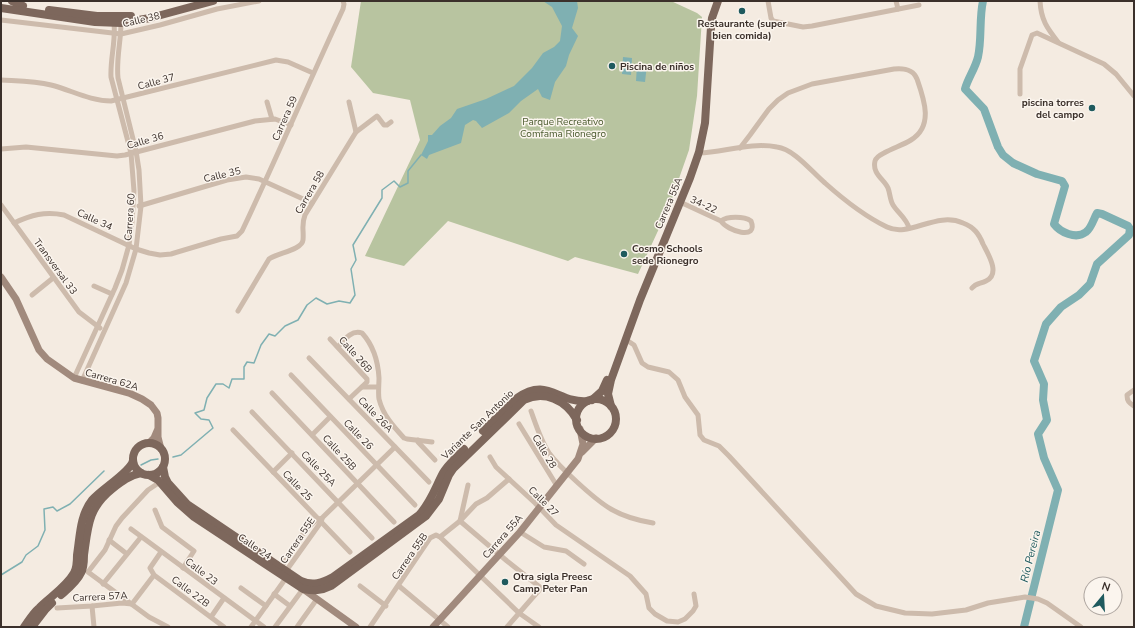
<svg xmlns="http://www.w3.org/2000/svg" width="1135" height="628" viewBox="0 0 1135 628" font-family="'Nunito Sans',sans-serif">
<rect width="100%" height="100%" fill="#f4ebe1"/>
<polygon fill="#b8c4a0" points="361,1 671,1 697,13 702,17 697,96 689,150 669,207 638,274 575,257 568,261 448,221 404,266 365,256 420,140 410,100 373,93 351,67"/>
<g fill="#7fb0b2">
<polygon points="543,1 577,1 578,8 572,28 578,36 569,55 566,66 555,82 550,100 542,97 538,89 521,101 509,113 482,128 476,121 473,120 465,125 461,143 429,155 427,159 421,155 428,141 428,135 432,135 440,126 451,118 457,109 486,99 514,86 532,68 543,53 554,47 560,41 562,26 552,7"/>
<polygon points="623,57 632,58 631,75 622,74"/>
<polygon points="637,64 647,65 645,82 636,81"/>
</g>
<g fill="none" stroke-linecap="round" stroke-linejoin="round">
<g stroke="#7fb0b2" stroke-width="1.5">
<polyline points="173,457 181,455 213,428 209,420 201,419 195,413 204,410 207,398 216,384 223,384 229,388 232,379 244,379 244,367 247,362 254,363 261,345 269,334 275,336 285,326 298,320 307,305 316,298 327,304 339,301 350,303 355,295 351,269 356,260 353,245 382,198 382,190 394,181 400,187 408,183 408,171 421,155"/>
<polyline points="141,465 151,460 158,459"/>
<polyline points="1,575 22,562 26,555 38,546 45,530 44,509 53,507 57,511 70,504 104,471"/>
</g>
<path stroke="#7fb0b2" stroke-width="8" d="M983 1C979 19 982 39 978 57 975 69 968 78 965 89L984 109 998 147 1003 155 1013 163 1037 174 1062 181 1065 186 1054 224C1060 232 1076 240 1086 232 1091 229 1094 218 1097 213L1102 214 1128 226 1130 229 1129 235 1097 264 1090 284 1079 295 1061 307 1046 324 1034 361 1044 384 1043 400 1047 420 1038 434 1044 458 1058 490 1024 627"/>
<g stroke="#cdbbac" stroke-width="5">
<polyline points="768,1 771,18 773,21 803,27 812,26 919,5"/>
<polyline points="896,1 898,9"/>
<path d="M1040 1C1041 20 1047 28 1058 42"/>
<polyline points="1,20 121,34 160,25 217,9 259,1"/>
<path d="M1 80C17 81 35 81 51 85 71 90 90 101 111 101L276 60 288 62 313 73"/>
<polyline points="1020,94 1020,69 1032,35 1037,33 1104,64 1116,74 1134,96"/>
<polyline points="267,102 272,119"/>
<polyline points="349,102 356,132 377,116 378,117 384,125 387,125 391,122"/>
<path d="M740 148 750 135 769 109 778 100 788 93 812 84 894 69C904 68 913 69 917 79 924 99 934 126 911 140 903 145 893 148 884 153 880 155 876 157 875 161 872 174 884 179 888 188 890 193 890 200 893 205 898 213 907 219 909 228"/>
<polyline points="1,149 26,147 117,156 125,155 255,121 275,119 291,125"/>
<path d="M699 153C724 152 751 142 777 147 794 149 812 172 825 183 844 200 864 216 887 227 909 238 936 211 963 223 974 227 979 234 983 244 988 254 1001 274 986 281 980 284 976 283 972 288"/>
<path d="M680 202 721 221C727 231 759 241 751 221 744 216 727 216 721 221"/>
<polyline points="1,205 79,312 100,328"/>
<polyline points="139,206 227,180 246,177 259,179 312,203"/>
<path d="M14 223C31 215 45 211 64 215L136 249 149 253 160 255 171 254 221 239 237 236 242 231C277 157 309 82 343 9L344 4 343 1"/>
<polyline points="94,286 112,294"/>
<polyline points="32,295 53,278"/>
<path d="M238 311 269 259C277 253 302 250 303 240 304 230 301 225 305 215L356 132"/>
<polyline points="330,339 367,379 367,382 349,399"/>
<polyline points="625,339 634,345 642,363 648,367 669,372 678,380 685,397 698,415 700,435 704,440 719,446 729,456 856,594 876,606 905,613 932,614 966,610 988,603 1025,597 1038,599 1047,603 1081,627"/>
<path d="M338 347C344 340 352 329 362 333 373 345 378 361 379 378 379 385 378 392 379 399 383 415 393 426 404 438L407 439 432 442"/>
<polyline points="309,358 429,482"/>
<polyline points="291,375 415,505"/>
<path d="M74 378 115 288 122 270 129 245 132 222 134 191 131 153 111 77C110 59 116 41 114 23"/>
<path d="M82 381 126 283 136 249 141 206 139 170 136 151 118 78C116 59 121 41 121 23"/>
<polyline points="362,387 378,387"/>
<path d="M1134 390 1127 395C1127 401 1129 403 1134 406"/>
<polyline points="272,393 394,522"/>
<path d="M531 411C536 425 541 441 549 453 557 464 567 473 577 482 603 506 617 517 653 523"/>
<polyline points="252,412 372,538"/>
<polyline points="519,424 557,486"/>
<polyline points="233,430 350,552"/>
<polyline points="312,435 330,417"/>
<polyline points="418,440 418,442 435,460"/>
<polyline points="490,457 496,467 535,503 556,525 630,576 646,594 649,608 655,614 667,621 678,622 685,619 693,611 696,606 694,594"/>
<polyline points="273,472 292,453"/>
<polyline points="160,482 148,490 122,518 116,526 105,550 88,572 149,617 168,627"/>
<polyline points="468,485 460,521 507,561 541,588 507,627"/>
<polyline points="155,510 162,527 194,551 183,568"/>
<polyline points="131,529 264,627"/>
<polyline points="520,532 544,547 566,551 584,564"/>
<polyline points="440,537 460,521 476,504 487,498 509,479"/>
<polyline points="109,540 127,554"/>
<polyline points="161,552 150,568 154,575 224,627"/>
<path d="M281 567C290 555 307 521 322 518L395 447"/>
<polyline points="286,571 321,522 322,519"/>
<polyline points="103,584 141,537"/>
<polyline points="360,586 386,606"/>
<polyline points="399,586 448,627"/>
<polyline points="241,588 266,606"/>
<polyline points="274,594 290,606"/>
<polyline points="92,606 94,627"/>
<polyline points="57,608 92,606 122,603 132,604 154,575"/>
<polyline points="211,617 224,598"/>
<polyline points="251,627 286,578"/>
<polyline points="275,627 303,589"/>
<polyline points="297,627 317,599"/>
<polyline points="370,627 430,538 436,535 440,537 519,613 539,627"/>
</g>
<g stroke="#a18a7d" stroke-width="7">
<polyline points="1,277 16,299 39,350 47,359 74,378 129,393 142,399 151,405 157,413 158,418 158,437 161,449"/>
<polyline points="149,443 154,438 157,431"/>
<polyline points="582,452 596,438"/>
<polyline points="303,589 356,627"/>
<polyline points="433,627 520,532 578,459 583,444 580,429"/>
</g>
<g stroke="#7d675c" stroke-width="8">
<polyline points="12,1 23,6"/>
<polyline points="1,8 95,22 121,23 150,18 213,1"/>
<polyline points="49,10 97,16 131,16"/>
<circle cx="596" cy="419" r="20"/>
<polyline points="592,400 602,391 607,380"/>
<polyline points="611,406 608,394 611,380 640,300 690,178 699,152 705,123 711,27 712,18 718,1"/>
<path d="M483 431 517 398C548 376 558 404 588 401"/>
<circle cx="149" cy="459" r="16"/>
<path d="M163 467 165 477 168 483 187 504 301 581C313 586 322 583 333 577L419 515C431 502 435 488 443 473 448 464 457 457 464 449"/>
<path d="M149 475 158 480 177 502 194 517 303 589C314 591 321 591 331 586L426 516 439 499 449 475 453 469 524 400C544 390 566 400 577 420"/>
<path d="M61 595C68 589 77 582 81 573 84 568 84 560 84 555 88 527 88 508 112 489 121 482 130 475 141 473"/>
<path d="M24 627C29 620 33 613 39 608 50 597 66 587 74 573 77 568 77 561 77 555 80 536 80 515 92 500 101 489 132 471 133 460"/>
<polyline points="32,627 45,610 52,603"/>
</g>
</g>
<g fill="#1f5a5e" stroke="#fbf5ee" stroke-width="1.5">
<circle cx="742" cy="11" r="4"/>
<circle cx="612" cy="66" r="4"/>
<circle cx="1092" cy="108" r="4"/>
<circle cx="624" cy="254" r="4"/>
<circle cx="505" cy="582" r="4"/>
</g>
<g text-anchor="middle" stroke-width="3" stroke-linejoin="round" paint-order="stroke">
<g font-size="10" fill="#3b302b" stroke="#fbf5ee">
<text transform="translate(141 19) rotate(-13)" y="4">Calle 38</text>
<text transform="translate(156 81) rotate(-15)" y="4">Calle 37</text>
<text transform="translate(284 118) rotate(-66)" y="4">Carrera 59</text>
<text transform="translate(145 140) rotate(-16)" y="4">Calle 36</text>
<text transform="translate(222 174) rotate(-13)" y="4">Calle 35</text>
<text transform="translate(309 192) rotate(-60)" y="4">Carrera 58</text>
<text transform="translate(668 203) rotate(-67)" y="4">Carrera 55A</text>
<text transform="translate(704 204) rotate(25)" y="4">34-22</text>
<text transform="translate(129 217) rotate(-86)" y="4">Carrera 60</text>
<text transform="translate(95 219) rotate(25)" y="4">Calle 34</text>
<text transform="translate(56 266) rotate(54)" y="4">Transversal 33</text>
<text transform="translate(356 354) rotate(48)" y="4">Calle 26B</text>
<text transform="translate(112 379) rotate(16)" y="4">Carrera 62A</text>
<text transform="translate(376 414) rotate(46)" y="4">Calle 26A</text>
<text transform="translate(477 424) rotate(-44)" y="4">Variante San Antonio</text>
<text transform="translate(359 434) rotate(46)" y="4">Calle 26</text>
<text transform="translate(545 451) rotate(59)" y="4">Calle 28</text>
<text transform="translate(340 452) rotate(47)" y="4">Calle 25B</text>
<text transform="translate(319 468) rotate(46)" y="4">Calle 25A</text>
<text transform="translate(298 485) rotate(46)" y="4">Calle 25</text>
<text transform="translate(544 501) rotate(45)" y="4">Calle 27</text>
<text transform="translate(502 536) rotate(-49)" y="4">Carrera 55A</text>
<text transform="translate(297 540) rotate(-56)" y="4">Carrera 55E</text>
<text transform="translate(255 546) rotate(34)" y="4">Calle 24</text>
<text transform="translate(409 556) rotate(-55)" y="4">Carrera 55B</text>
<text transform="translate(202 571) rotate(37)" y="4">Calle 23</text>
<text transform="translate(191 591) rotate(37)" y="4">Calle 22B</text>
<text transform="translate(100 596) rotate(-3)" y="4">Carrera 57A</text>
</g>
<g font-size="10" font-weight="bold" fill="#3b302b" stroke="#fbf5ee" text-anchor="start">
<text x="742" y="27" text-anchor="middle">Restaurante (super<tspan x="742" dy="12">bien comida)</tspan></text>
<text x="620" y="70">Piscina de niños</text>
<text x="1084" y="106" text-anchor="end">piscina torres<tspan x="1084" dy="12">del campo</tspan></text>
<text x="632" y="252">Cosmo Schools<tspan x="632" dy="12">sede Rionegro</tspan></text>
<text x="513" y="580">Otra sigla Preesc<tspan x="513" dy="12">Camp Peter Pan</tspan></text>
</g>
<g font-size="10" fill="#4a5a2e" stroke="#fbf5ee">
<text x="563" y="125">Parque Recreativo<tspan x="563" dy="12">Comfama Rionegro</tspan></text>
</g>
<g font-size="11" font-style="italic" fill="#1f5a5e" stroke="#fbf5ee">
<text transform="translate(1030 556) rotate(-76)" y="4">Río Pereira</text>
</g>
</g>
<rect width="1135" height="628" fill="none" stroke="#3b302b" stroke-width="4"/>
<g transform="translate(1103 596) rotate(18)"><circle r="19" fill="#fbf5ee" stroke="#aea6a0"/>
<path d="M0-3L7 15L0 10L-7 15Z" fill="#1f5a5e"/>
<text y="-6" font-size="11" font-weight="bold" text-anchor="middle" fill="#3b302b">N</text>
</g>
</svg>
